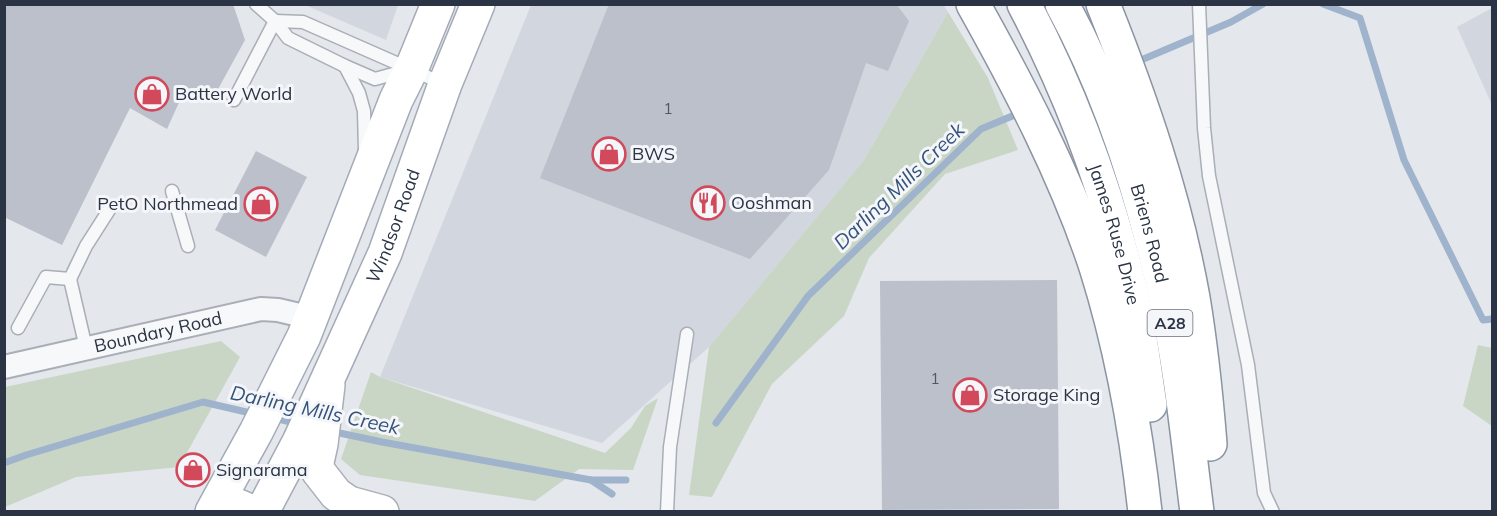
<svg xmlns="http://www.w3.org/2000/svg" width="1497" height="516" viewBox="0 0 1497 516" font-family="Mulish,sans-serif">
<rect width="100%" height="100%" fill="#e4e7ec"/>
<g fill="#d2d6de">
<polygon points="943,4 948,12 864,160 709,347 602,443 380,377 531,5"/>
<polygon points="305,5 398,5 386,40"/>
<polygon points="1492,8 1492,105 1457,27"/>
</g>
<g fill="#c9d6c5">
<polygon points="948,12 988,78 1018,150 945,174 869,258 844,316 772,384 712,497 689,495 709,347 864,160"/>
<polygon points="221,341 240,357 179,467 76,477 5,507 5,387"/>
<polygon points="1478,345 1492,348 1492,426 1463,406"/>
<polygon points="371,372 380,377 605,453 631,428 645,406 658,398 633,470 579,469 535,501 360,475 341,459"/>
</g>
<g fill="none" stroke-linecap="round" stroke-linejoin="round">
<g stroke="#9fb4cc" stroke-width="7">
<polyline points="1323,4 1360,18 1404,160 1483,320 1492,319"/>
<polyline points="1134,63 1231,22 1263,4"/>
<polyline points="274,418 299,424"/>
<polyline points="716,423 808,296 981,129 1022,112"/>
<polyline points="330,431 382,442 591,480 626,480"/>
<polyline points="4,463 26,455 203,402 255,414"/>
<polyline points="591,480 612,494"/>
</g>
</g>
<g fill="#bbc0ca">
<polygon points="4,4 233,4 245,40 212,100 186,87 167,129 130,108 62,245 4,217"/>
<polygon points="609,4 896,4 909,21 888,71 866,63 829,170 750,259 540,178"/>
<polygon points="256,151 307,177 266,257 215,230"/>
<polygon points="1057,280 1059,509 882,510 880,281"/>
</g>
<g fill="none" stroke-linecap="round" stroke-linejoin="round">
<defs>
<g id="service">
<polyline points="256,4 275,21 288,38 345,66 375,79 404,71"/>
<polyline points="1199,4 1204,128 1209,176 1248,365 1264,493 1273,512"/>
<polyline points="275,21 303,22 444,84"/>
<polyline points="345,66 359,93 364,111 365,151"/>
<polyline points="234,100 275,21"/>
<polyline points="172,191 188,246"/>
<polyline points="70,279 86,348"/>
<polyline points="18,328 46,277 70,279 86,246 109,210"/>
<polyline points="667,512 670,447 687,334"/>
</g>
<g id="minor">
<path id="s1" d="M4 367 261 309 278 310 312 318"/>
</g>
<g id="secondary">
<polyline points="328,385 321,444 317,462 318,471 336,494 349,503 382,512"/>
<polyline points="220,498 252,512"/>
</g>
<g id="primary">
<polyline points="212,512 256,432 304,336 396,100 411,70 438,4"/>
<path id="s2" d="M262 512 299 442 385 253 445 84 478 4"/>
</g>
<g id="trunk">
<path d="M973 4C1020 88 1066 176 1096 267 1121 346 1136 429 1145 512"/>
<path id="s3" d="M1024 4C1074 99 1111 201 1134 306 1141 339 1145 372 1150 405"/>
<path id="s4" d="M1062 4C1112 96 1144 199 1166 300 1181 370 1188 441 1197 512"/>
<path d="M1103 4C1141 99 1175 197 1193 298 1201 346 1206 395 1210 444"/>
</g>
</defs>
<use href="#service" stroke="#a9aeb7" stroke-width="15"/>
<use href="#minor" stroke="#a9aeb7" stroke-width="26"/>
<use href="#secondary" stroke="#a9aeb7" stroke-width="36"/>
<use href="#primary" stroke="#a3abb8" stroke-width="36"/>
<use href="#trunk" stroke="#8b94a3" stroke-width="36"/>
<use href="#service" stroke="#f7f8fa" stroke-width="12"/>
<use href="#minor" stroke="#f7f8fa" stroke-width="22"/>
<use href="#secondary" stroke="#fff" stroke-width="33"/>
<use href="#primary" stroke="#fff" stroke-width="33"/>
<use href="#trunk" stroke="#fff" stroke-width="33"/>
</g>
<defs>
<symbol id="shop-ring" viewBox="-11 -11 22 22"><circle r="9.5" fill="#f4f6f9" stroke="#d1495b" stroke-width="1.5"/><path d="M-5-2.5h2.3a2.7 3.5 0 0 1 5.4 0H5L5.5 6h-11ZM-1.5-2.5h3a1.5 2.3 0 0 0-3 0Z" fill="#d1495b"/></symbol>
<symbol id="restaurant-ring" viewBox="-11 -11 22 22"><circle r="9.5" fill="#f4f6f9" stroke="#d1495b" stroke-width="1.5"/><path d="M-5-6h1v4h1v-4h1v4h1v-4h1v5L-1.5 .5V6h-2V.5L-5-1ZM5-6V6H3V1.5H1.5Q1.5-4 5-6Z" fill="#d1495b"/></symbol>
</defs>
<g fill-rule="evenodd">
<use href="#shop-ring" x="133" y="75" width="38" height="38"/>
<use href="#shop-ring" x="590" y="135" width="38" height="38"/>
<use href="#restaurant-ring" x="689" y="184" width="38" height="38"/>
<use href="#shop-ring" x="242" y="185" width="38" height="38"/>
<use href="#shop-ring" x="951" y="376" width="38" height="38"/>
<use href="#shop-ring" x="174" y="451" width="38" height="38"/>
</g>
<g text-anchor="middle" stroke-width="6" stroke-linejoin="round" paint-order="stroke">
<g font-size="15" fill="#4f5766">
<text x="668" y="114">1</text>
<text x="935" y="384">1</text>
</g>
<rect fill="#f4f6f9" stroke="#676e7b" stroke-width="1.5" x="1147.5" y="310" width="45" height="26" rx="4.5"/>
<g font-size="16" font-weight="bold" fill="#2b3445">
<text x="1170" y="329">A28</text>
</g>
<g font-size="18" fill="#2b3445" stroke="#f4f6f9" text-anchor="start">
<text x="175" y="100">Battery World</text>
<text x="632" y="160">BWS</text>
<text x="731" y="209">Ooshman</text>
<text x="238" y="210" text-anchor="end">PetO Northmead</text>
<text x="993" y="401">Storage King</text>
<text x="216" y="476">Signarama</text>
</g>
<g font-size="18" fill="#2b3445" stroke="#f4f6f9">
<text dy="6" stroke="none"><textPath href="#s2" startOffset="315">Windsor Road</textPath></text>
<text dy="6" stroke="none"><textPath href="#s3" startOffset="248">James Ruse Drive</textPath></text>
<text dy="6" stroke="none"><textPath href="#s4" startOffset="246">Briens Road</textPath></text>
<text dy="6" stroke="none"><textPath href="#s1" startOffset="158">Boundary Road</textPath></text>
</g>
<g font-size="20" font-style="italic" fill="#34527a" stroke="#f4f6f9">
<text transform="translate(899 186) rotate(-44)" y="7">Darling Mills Creek</text>
<text transform="translate(315 410) rotate(12)" y="7">Darling Mills Creek</text>
</g>
</g>
<rect width="1497" height="516" fill="none" stroke="#2b3445" stroke-width="12"/>
</svg>
